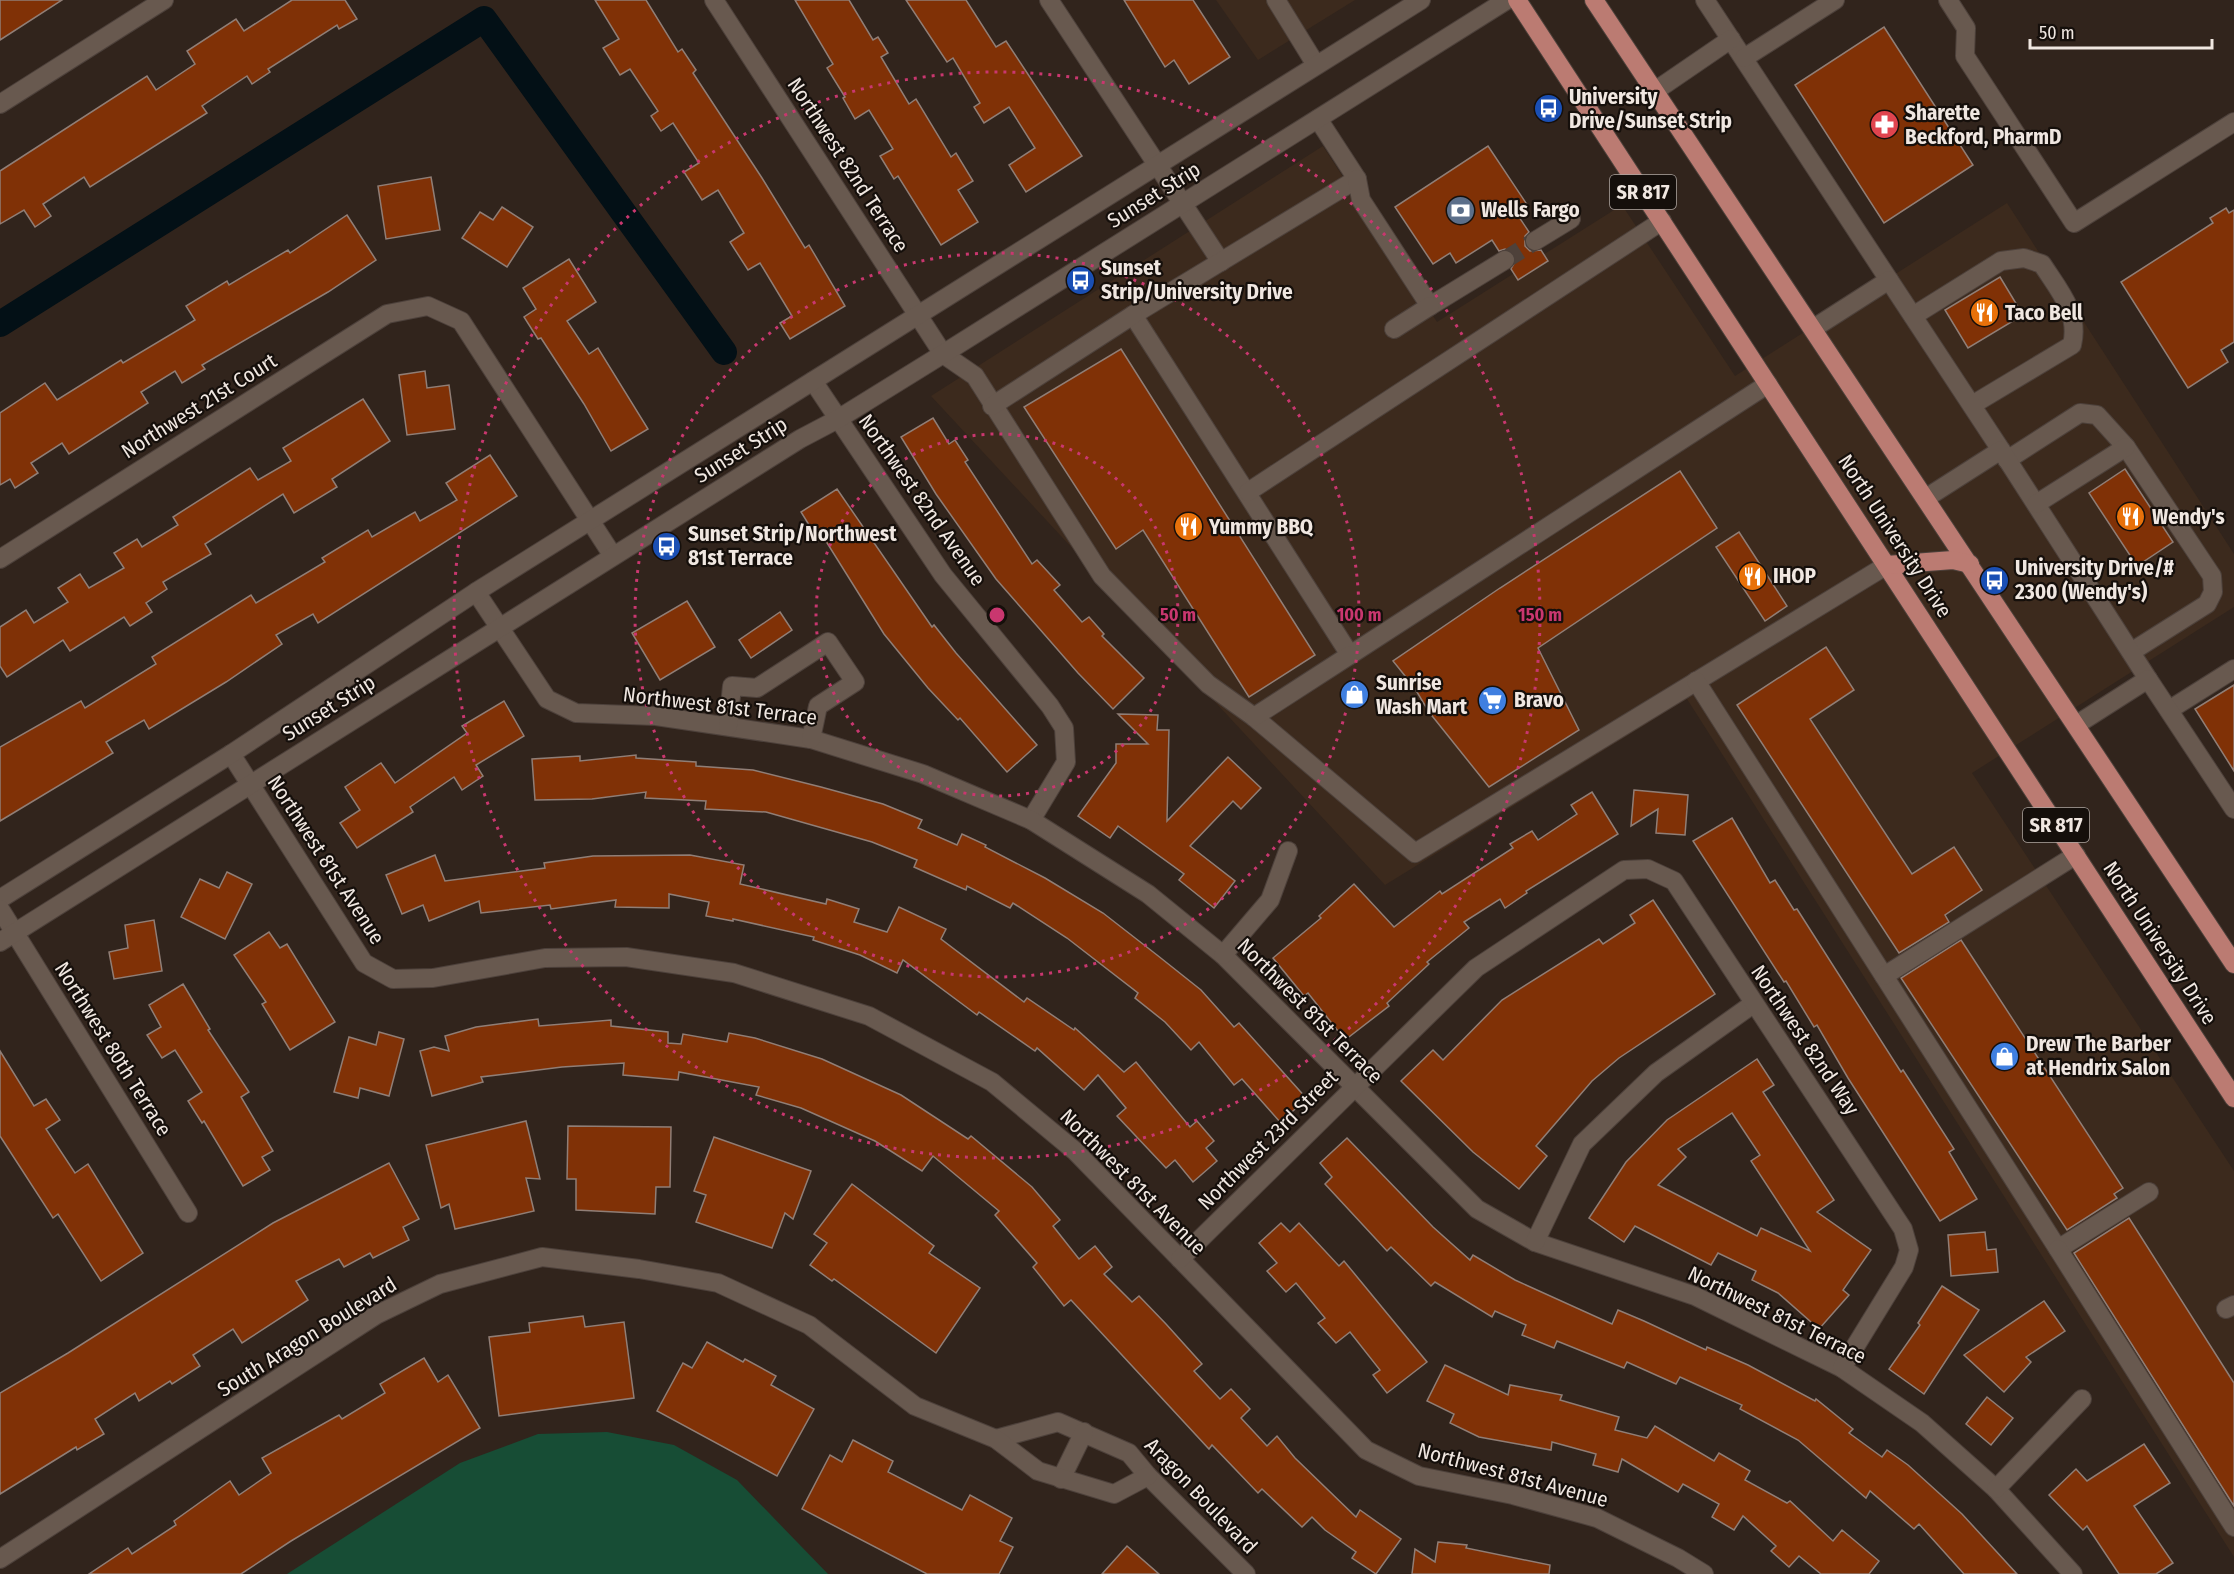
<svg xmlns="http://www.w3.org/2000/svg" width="2234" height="1574" viewBox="0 0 2234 1574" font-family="'Fira Sans Condensed',sans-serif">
<rect width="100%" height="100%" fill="#31241c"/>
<g fill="#3c2a1d">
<polygon points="1216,0 1355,0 1258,60"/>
<polygon points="1323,146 1437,322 1622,205 1735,376 2007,203 2234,554 2234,607 1972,773 2234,1171 2234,1557 1687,699 1385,885 931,396"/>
</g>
<polygon fill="#174d35" points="607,1432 674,1445 737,1480 828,1574 287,1574 460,1463 538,1434"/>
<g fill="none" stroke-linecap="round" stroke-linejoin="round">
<polyline stroke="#031016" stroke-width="26" points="0,324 484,19 724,352"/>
</g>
<g fill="#803106" stroke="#907e76" stroke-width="1.5" fill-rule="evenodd">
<polygon points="0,0 62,0 0,40"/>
<polygon points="292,0 345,0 357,19 339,29 337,25 268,69 270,72 252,84 247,76 202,106 207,113 90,187 84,177 43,204 51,216 35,227 24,210 0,224 0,171 147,76 156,90 195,64 187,51 236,19 244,31"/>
<polygon points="595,0 646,0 678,52 682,49 696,70 693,73 762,178 805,248 809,245 845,306 790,339 780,323 792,316 760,263 748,270 730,242 744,233 718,190 702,200 684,172 699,163 673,123 661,131 651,116 658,111 630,69 620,75 603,48 619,39"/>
<polygon points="795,0 849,0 873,40 878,37 888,53 881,57 909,104 916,99 951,157 956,153 973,181 958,190 978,222 941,245 898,176 894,179 880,156 893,149 869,110 855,119 843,98 845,97 827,68 833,64"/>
<polygon points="906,0 966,0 996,47 1006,41 1082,156 1026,192 1009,165 1035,148 1009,107 984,123 974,107 980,103 953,58 947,62"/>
<polygon points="1124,0 1193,0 1230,57 1189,84 1174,60 1165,67"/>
<polygon points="1884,27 1973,165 1884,223 1795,85"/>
<polygon points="1488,146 1528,206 1517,214 1529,232 1525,236 1525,246 1530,251 1541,250 1548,261 1518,280 1511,269 1516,260 1514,254 1505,249 1499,251 1492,240 1456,263 1450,253 1433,264 1395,207"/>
<polygon points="431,177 440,230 386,239 378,186"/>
<polygon points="502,207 533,227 507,267 462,238 480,212 493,220"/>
<polygon points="2226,208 2229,213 2234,210 2234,342 2221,350 2228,362 2188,388 2121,282 2213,223 2210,218"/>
<polygon points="347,215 376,260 328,292 202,365 205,369 182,383 175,371 141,392 148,403 69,454 62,443 31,463 38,473 15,488 10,479 0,485 0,413 45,383 57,400 121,360 123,363 195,320 186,306 227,281 229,285 288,250 290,253"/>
<polygon points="569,259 596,302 567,321 589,354 598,348 648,429 611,451 584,404 541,338 538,339 524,317 536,309 523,288"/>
<polygon points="2000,277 2023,315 1968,348 1945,310"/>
<polygon points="1121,349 1315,655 1249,697 1143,530 1116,549 1024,407"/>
<polygon points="425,371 427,388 449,385 455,429 407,435 399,375"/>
<polygon points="363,399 390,441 332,479 337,487 294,513 283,494 205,544 211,554 163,582 167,589 146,603 152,612 130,626 124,617 70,651 63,640 7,677 0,666 0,627 26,610 34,623 68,602 58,588 80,574 89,588 124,568 114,553 137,539 142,547 178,525 173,517 250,468 258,480 291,461 283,448"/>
<polygon points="933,418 949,444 955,440 968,460 965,462 1032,564 1037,560 1060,585 1054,590 1082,622 1089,617 1104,634 1102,636 1144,678 1113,709 1078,673 996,579 936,494 901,437"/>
<polygon points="490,455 517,496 318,623 313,614 276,635 282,644 226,682 149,729 144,720 106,742 113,753 0,821 0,747 81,701 85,708 156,664 152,657 251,595 256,603 325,562 322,558 368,530 372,537 415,512 420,521 457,500 446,483"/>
<polygon points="2125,469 2173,542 2137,566 2089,493"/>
<polygon points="1680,471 1717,528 1538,648 1579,730 1489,787 1429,712 1414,687 1393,661 1500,588"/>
<polygon points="837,489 932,627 934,625 956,653 1037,745 1007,772 960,718 958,720 928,688 884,634 824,538 819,541 801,512"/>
<polygon points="1739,532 1787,606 1765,621 1716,547"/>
<polygon points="687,601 715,647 660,680 632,633"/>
<polygon points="780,612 792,630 751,658 739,640"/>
<polygon points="1826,647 1854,690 1810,719 1912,874 1954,847 1982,890 1945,915 1949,922 1899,953 1737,705"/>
<polygon points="2234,685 2234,771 2195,709"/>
<polygon points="504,701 524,736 476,765 483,776 462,790 454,777 410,807 413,812 357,848 340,823 360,810 345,787 381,763 395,783 467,733 462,726"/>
<polygon points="1118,714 1158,715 1157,730 1169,730 1167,821 1228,757 1261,788 1241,809 1233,801 1190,846 1235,881 1214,908 1179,880 1184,874 1118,826 1110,838 1078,816 1116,763 1116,744 1148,744"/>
<polygon points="636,755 636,758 696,762 696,766 753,770 821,787 883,804 922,820 918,828 957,845 962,834 986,845 985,847 1045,878 1103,913 1157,955 1201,990 1234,1027 1239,1023 1307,1099 1280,1122 1242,1079 1234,1085 1199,1042 1191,1050 1165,1022 1135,998 1138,993 1067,938 1013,903 1010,908 967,886 966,890 914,867 917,860 872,842 766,812 705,809 706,801 645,798 646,792 592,799 535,800 532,759 580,756 580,761"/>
<polygon points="1634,790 1688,795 1685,835 1656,833 1658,809 1631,826"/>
<polygon points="1592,792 1618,834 1526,891 1527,893 1505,908 1500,899 1464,922 1469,928 1427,962 1429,964 1387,1003 1389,1006 1345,1040 1308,993 1304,996 1273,958 1321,918 1319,916 1354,884 1394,927 1440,891 1442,894 1513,848 1510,844 1532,831 1538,840 1577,814 1571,805"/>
<polygon points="1732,818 1770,883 1775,880 1794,910 1797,909 1901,1072 1903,1070 1954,1149 1949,1152 1977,1199 1940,1221 1848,1078 1817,1025 1814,1027 1786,981 1784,982 1693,841"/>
<polygon points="435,855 445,881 545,868 544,863 593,856 690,855 744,865 740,884 826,904 827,899 859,909 854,922 887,932 899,907 946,929 941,939 1024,1002 1027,998 1074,1030 1075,1028 1124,1072 1136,1062 1190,1127 1197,1121 1214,1141 1206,1148 1217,1161 1193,1182 1175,1160 1166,1168 1117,1116 1126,1108 1098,1075 1084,1090 1037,1048 1035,1051 979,1012 977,1015 903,960 897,973 860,955 813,940 814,937 733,919 733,921 706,916 709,902 669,894 669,908 615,907 616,900 551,909 550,905 481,913 479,901 429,921 423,905 402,914 386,875"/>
<polygon points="227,872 252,884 225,939 181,917 200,879 219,888"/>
<polygon points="1653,900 1715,994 1619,1058 1592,1081 1536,1146 1547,1156 1519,1189 1473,1152 1401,1081 1433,1050 1443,1060 1502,1000 1599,939 1603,944 1635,923 1630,915"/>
<polygon points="154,920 162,971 114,979 109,952 128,948 125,925"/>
<polygon points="269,932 280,948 287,944 335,1022 290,1050 262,1004 266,1002 234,955"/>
<polygon points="1961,940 2123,1188 2114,1194 2117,1198 2067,1230 1901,978"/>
<polygon points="183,984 210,1029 208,1030 249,1092 241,1097 273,1151 262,1157 270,1170 243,1186 204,1121 202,1123 188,1101 202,1092 175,1050 162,1058 147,1035 161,1027 149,1005"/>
<polygon points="538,1019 539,1026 611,1020 611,1026 668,1032 668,1043 681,1044 683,1034 727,1042 729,1033 755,1038 822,1059 901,1095 968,1139 971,1136 1032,1187 1060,1220 1053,1226 1079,1259 1095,1246 1112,1267 1104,1274 1132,1302 1139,1296 1166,1324 1202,1364 1194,1371 1220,1399 1231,1389 1250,1409 1241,1418 1267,1446 1277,1436 1295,1458 1356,1517 1360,1510 1401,1539 1376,1574 1352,1558 1356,1552 1325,1530 1312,1517 1302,1527 1262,1489 1258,1493 1212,1445 1209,1449 1071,1300 1064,1306 1033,1267 1037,1263 995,1215 999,1211 933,1156 922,1171 875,1141 801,1108 756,1095 759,1087 679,1072 678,1080 623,1075 624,1063 562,1067 481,1077 483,1082 432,1096 420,1051 434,1047 449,1051 445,1036 476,1027"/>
<polygon points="379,1032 404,1039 389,1096 360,1088 358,1098 334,1092 349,1037 376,1045"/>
<polygon points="0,1051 34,1106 46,1099 60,1120 46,1129 75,1173 88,1164 143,1253 101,1281 58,1214 53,1218 0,1136"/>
<path d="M1757 1059 1774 1085 1763 1092 1834 1200 1817 1212 1871 1250 1843 1290 1849 1295 1819 1329 1778 1293 1752 1280 1756 1271 1718 1253 1711 1265 1635 1226 1624 1242 1589 1218 1626 1162 1667 1120ZM1732 1113 1760 1155 1751 1161 1810 1251 1761 1228 1757 1236 1658 1185 1686 1157 1678 1149Z"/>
<polygon points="526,1121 540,1179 526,1178 534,1211 455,1229 449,1204 441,1208 426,1145"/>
<polygon points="568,1126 671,1127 670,1187 656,1187 655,1214 576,1210 576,1179 567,1179"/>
<polygon points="714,1137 811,1171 793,1219 785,1213 772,1248 696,1222 706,1195 694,1191"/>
<polygon points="1347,1138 1433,1227 1470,1260 1473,1255 1515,1280 1612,1324 1618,1310 1644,1321 1706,1350 1707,1347 1748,1365 1815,1401 1816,1399 1853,1429 1849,1433 1882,1457 1887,1450 1908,1465 1962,1514 2017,1574 1964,1574 1919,1524 1914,1529 1870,1491 1866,1498 1798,1440 1740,1409 1742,1405 1680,1377 1676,1384 1627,1362 1624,1368 1557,1341 1554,1348 1522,1335 1526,1325 1495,1311 1492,1317 1435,1282 1431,1286 1391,1247 1387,1251 1325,1184 1332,1177 1320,1163"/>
<polygon points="389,1163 419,1219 403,1227 409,1240 373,1258 370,1253 344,1267 339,1259 296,1281 308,1300 242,1343 233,1329 193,1355 200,1366 172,1384 170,1381 139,1401 135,1393 95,1419 104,1434 77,1450 76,1447 0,1494 0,1393 68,1353 273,1223"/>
<polygon points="852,1184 934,1246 929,1253 980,1288 936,1353 834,1279 832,1281 810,1265 827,1243 814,1234"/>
<polygon points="2129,1218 2234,1383 2234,1506 2074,1253"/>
<polygon points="1281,1223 1290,1232 1299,1223 1339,1266 1344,1261 1427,1362 1387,1393 1373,1375 1380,1370 1350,1332 1336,1343 1318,1323 1325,1318 1296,1283 1286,1292 1267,1271 1277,1263 1259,1243"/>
<polygon points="1985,1232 1987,1250 1996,1249 1998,1272 1951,1276 1948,1235"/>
<polygon points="1942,1286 1979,1310 1924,1394 1889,1369 1920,1325 1918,1323"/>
<polygon points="2044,1301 2065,1331 2026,1357 2031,1362 2004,1392 1964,1355"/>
<polygon points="583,1316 585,1327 624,1322 634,1398 499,1416 489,1337 530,1332 529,1323"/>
<polygon points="707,1342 743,1362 745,1359 776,1376 771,1385 814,1409 777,1476 657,1411 683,1363 692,1368"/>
<polygon points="424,1358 438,1382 448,1375 480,1428 291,1541 241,1574 89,1574 128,1548 132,1554 176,1525 174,1521 230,1481 239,1495 271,1473 262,1458 339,1415 342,1419 385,1393 380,1384"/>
<polygon points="1445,1365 1508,1395 1510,1385 1562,1395 1560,1400 1619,1417 1615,1430 1647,1438 1655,1426 1714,1461 1719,1453 1750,1471 1745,1480 1787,1503 1790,1501 1833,1541 1842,1530 1879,1561 1869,1574 1821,1574 1799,1556 1789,1567 1771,1551 1776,1546 1743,1516 1734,1530 1712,1517 1719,1504 1683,1484 1678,1492 1622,1459 1618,1472 1593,1465 1596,1454 1552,1442 1551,1450 1479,1437 1450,1423 1454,1414 1427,1401"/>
<polygon points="1987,1397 2013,1418 1991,1445 1966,1424"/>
<polygon points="853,1440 893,1461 888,1472 962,1510 970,1495 1012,1518 1000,1541 1013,1547 999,1574 927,1574 802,1509 830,1455 842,1462"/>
<polygon points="2144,1444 2170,1483 2134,1506 2173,1563 2156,1574 2119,1574 2087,1526 2083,1530 2049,1495 2076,1469 2087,1481"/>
<polygon points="1438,1542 1467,1545 1466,1548 1550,1565 1549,1574 1412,1574 1415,1549 1435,1562"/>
<polygon points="1127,1546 1159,1574 1102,1574"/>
</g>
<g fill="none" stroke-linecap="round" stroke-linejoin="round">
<polyline stroke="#4e413a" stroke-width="18" stroke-dasharray="18 9" stroke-linecap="butt" points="1505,260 1535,241"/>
<defs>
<g id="minor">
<polyline points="714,0 943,354 975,376 1102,576 1208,684 1254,717 1415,853 1887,565"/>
<polyline points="1049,0 1221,262"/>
<polyline points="1276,0 1316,65"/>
<polyline points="1705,0 1889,280"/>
<polyline points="1948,0 1966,28 1965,56 2074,223 2234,122"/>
<polyline points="1744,58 1835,0"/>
<polyline points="1655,91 1731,39"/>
<polyline points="0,104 164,0"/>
<polyline points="1318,119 1357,179 1133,315 1350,655 1768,384"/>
<polyline points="1357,179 1361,200 1430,306 1505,260"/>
<polyline points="1535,241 1571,219"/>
<path d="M1913 316 2001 261 2024 258 2042 264C2058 289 2080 313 2072 345L1972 405"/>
<polyline points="1814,328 1889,280 2001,450"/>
<polyline points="1394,329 1430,306"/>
<polyline points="813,381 943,575 1050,706 1064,728 1066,762 1031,820"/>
<polyline points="992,406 1133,315"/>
<polyline points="2007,460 2080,413 2097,415 2126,447 2212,576 2213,592 2207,604 2131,652"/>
<polyline points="1248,492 1662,221"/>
<polyline points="1926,498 2001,450 2148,679"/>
<polyline points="2036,504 2126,447"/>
<polyline points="0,559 387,314 428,306 461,321 613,556"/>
<polyline points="476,592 547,699 576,713 656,716 811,739 923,774 1031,820 1148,894 1223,955 1477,1209 1535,1242 1695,1296 1842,1368 1922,1423 1996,1489 2073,1574"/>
<polyline points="1696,681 2058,1249 2149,1192"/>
<polyline points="2169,710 2234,669"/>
<polyline points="1254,717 1350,655"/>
<polyline points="2076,725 2148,679 2234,809"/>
<polyline points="728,726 732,686 757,688 828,642 855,682 818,706 811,739"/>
<polyline points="231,754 364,963 393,979 433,978 545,958 626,957 734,973 869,1016 992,1082 1075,1151 1366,1450 1419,1476 1513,1495 1597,1518 1678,1558 1704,1574"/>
<polyline points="0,899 231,754 476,592 1421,0"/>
<polyline points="0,909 188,1213"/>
<polyline points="0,942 800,439 838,419 943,354 1507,0"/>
<polyline points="1223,955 1270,900 1288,851"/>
<polyline points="1884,976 2076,855"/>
<polyline points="1535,1242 1582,1144 1656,1073 1753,1004"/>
<polyline points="2058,1249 2234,1527"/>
<polyline points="1180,1259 1476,968 1624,870 1648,869 1674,881 1903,1229 1909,1250 1904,1267 1842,1368"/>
<polyline points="2226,1309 2234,1305"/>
<polyline points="996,1439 1058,1422 1129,1453 1148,1476 1246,1574"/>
<polyline points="1061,1479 1084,1432"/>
<polyline points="1996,1489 2082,1399"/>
<polyline points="0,1559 376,1315 440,1284 542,1257 639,1269 718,1283 809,1325 915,1406 996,1439 1038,1471 1114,1494 1148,1476"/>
</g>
<g id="major">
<polyline points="1517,0 2234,1098"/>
<polyline points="1594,0 2234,964"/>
<polyline points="1887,565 1953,560 1970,564"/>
</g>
</defs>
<use href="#minor" stroke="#4d413b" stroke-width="20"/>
<use href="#major" stroke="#4d413b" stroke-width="20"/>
<use href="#minor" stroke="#68594f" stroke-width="18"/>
<use href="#major" stroke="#bb7b72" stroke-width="18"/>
</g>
<g fill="none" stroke="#c9376f" stroke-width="3" stroke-dasharray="3 6">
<circle cx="997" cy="615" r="181"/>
<circle cx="997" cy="615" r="362"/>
<circle cx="997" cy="615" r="543"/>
</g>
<defs>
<symbol id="bus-disc" viewBox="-11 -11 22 22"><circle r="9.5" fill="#1a4fb4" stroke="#150f0b"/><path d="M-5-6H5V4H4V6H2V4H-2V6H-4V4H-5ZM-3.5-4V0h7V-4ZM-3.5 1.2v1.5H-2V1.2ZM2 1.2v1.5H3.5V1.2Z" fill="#fff"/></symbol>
<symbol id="pharmacy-disc" viewBox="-11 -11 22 22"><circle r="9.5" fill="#e0444e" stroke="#150f0b"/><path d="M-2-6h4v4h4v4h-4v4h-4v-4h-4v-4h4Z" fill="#fff"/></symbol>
<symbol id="bank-disc" viewBox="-11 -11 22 22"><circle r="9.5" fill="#5c6f8a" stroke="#150f0b"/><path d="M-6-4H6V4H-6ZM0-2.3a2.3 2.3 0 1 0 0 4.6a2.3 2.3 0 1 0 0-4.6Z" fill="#fff"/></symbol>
<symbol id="restaurant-disc" viewBox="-11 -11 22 22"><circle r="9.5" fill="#e8710a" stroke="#150f0b"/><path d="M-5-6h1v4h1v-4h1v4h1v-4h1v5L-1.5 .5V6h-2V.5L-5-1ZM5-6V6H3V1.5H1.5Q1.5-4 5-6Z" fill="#fff"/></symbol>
<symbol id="shop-disc" viewBox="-11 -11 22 22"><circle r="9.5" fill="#3f7fe0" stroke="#150f0b"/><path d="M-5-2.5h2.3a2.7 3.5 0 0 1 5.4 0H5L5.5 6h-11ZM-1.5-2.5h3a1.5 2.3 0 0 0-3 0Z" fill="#fff"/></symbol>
<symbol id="supermarket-disc" viewBox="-11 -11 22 22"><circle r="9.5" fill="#3f7fe0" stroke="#150f0b"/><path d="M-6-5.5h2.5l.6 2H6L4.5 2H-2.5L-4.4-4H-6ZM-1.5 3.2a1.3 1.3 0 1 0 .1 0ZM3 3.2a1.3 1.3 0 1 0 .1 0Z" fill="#fff"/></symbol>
</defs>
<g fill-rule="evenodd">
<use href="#bus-disc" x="1532" y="92" width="33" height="33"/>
<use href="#pharmacy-disc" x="1868" y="108" width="33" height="33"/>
<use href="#bank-disc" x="1444" y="194" width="33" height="33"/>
<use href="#bus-disc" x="1064" y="264" width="33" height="33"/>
<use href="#restaurant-disc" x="1968" y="296" width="33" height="33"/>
<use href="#restaurant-disc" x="2114" y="500" width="33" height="33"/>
<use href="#restaurant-disc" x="1172" y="510" width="33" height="33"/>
<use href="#bus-disc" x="650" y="530" width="33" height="33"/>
<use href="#restaurant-disc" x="1736" y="560" width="33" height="33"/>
<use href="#bus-disc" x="1978" y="564" width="33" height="33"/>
<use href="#shop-disc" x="1338" y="678" width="33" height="33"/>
<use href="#supermarket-disc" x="1476" y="684" width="33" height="33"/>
<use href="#shop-disc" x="1988" y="1040" width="33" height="33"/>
</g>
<g text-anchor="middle" stroke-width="4.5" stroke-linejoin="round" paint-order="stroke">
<g fill="#150f0b" stroke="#aea6a1" stroke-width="1.5">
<rect x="1610" y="175" width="66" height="34" rx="4.5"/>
<rect x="2023" y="808" width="66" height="34" rx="4.5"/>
</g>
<g font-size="20" font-weight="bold" fill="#f0e7e1">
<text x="1643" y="199">SR 817</text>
<text x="2056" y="832">SR 817</text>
</g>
<g font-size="21" font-weight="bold" fill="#f0e7e1" stroke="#150f0b" text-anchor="start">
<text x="1569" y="104">University<tspan x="1569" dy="24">Drive/Sunset Strip</tspan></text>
<text x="1905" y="120">Sharette<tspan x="1905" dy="24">Beckford, PharmD</tspan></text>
<text x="1481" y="217">Wells Fargo</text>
<text x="1101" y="275">Sunset<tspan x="1101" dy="24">Strip/University Drive</tspan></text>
<text x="2005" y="320">Taco Bell</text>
<text x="2152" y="524">Wendy's</text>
<text x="1209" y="534">Yummy BBQ</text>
<text x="688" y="541">Sunset Strip/Northwest<tspan x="688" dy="24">81st Terrace</tspan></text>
<text x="2015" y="575">University Drive/#<tspan x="2015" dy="24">2300 (Wendy's)</tspan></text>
<text x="1773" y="583">IHOP</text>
<text x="1376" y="690">Sunrise<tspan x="1376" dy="24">Wash Mart</tspan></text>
<text x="1514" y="707">Bravo</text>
<text x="2026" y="1051">Drew The Barber<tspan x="2026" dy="24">at Hendrix Salon</tspan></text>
</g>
<g font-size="21" fill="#f0e7e1" stroke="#150f0b">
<text transform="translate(848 165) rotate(57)" y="7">Northwest 82nd Terrace</text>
<text transform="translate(1154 195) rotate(-32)" y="7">Sunset Strip</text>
<text transform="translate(199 406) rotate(-32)" y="7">Northwest 21st Court</text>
<text transform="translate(741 450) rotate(-32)" y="7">Sunset Strip</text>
<text transform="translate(922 500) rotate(55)" y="7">Northwest 82nd Avenue</text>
<text transform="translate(1895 536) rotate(57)" y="7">North University Drive</text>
<text transform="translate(720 706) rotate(7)" y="7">Northwest 81st Terrace</text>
<text transform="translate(329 708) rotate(-32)" y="7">Sunset Strip</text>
<text transform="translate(326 860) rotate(57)" y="7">Northwest 81st Avenue</text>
<text transform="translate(2160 943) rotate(57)" y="7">North University Drive</text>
<text transform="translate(1310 1011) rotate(45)" y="7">Northwest 81st Terrace</text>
<text transform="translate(1805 1040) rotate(56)" y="7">Northwest 82nd Way</text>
<text transform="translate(113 1049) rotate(58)" y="7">Northwest 80th Terrace</text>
<text transform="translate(1268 1140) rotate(-45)" y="7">Northwest 23rd Street</text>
<text transform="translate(1133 1182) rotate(45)" y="7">Northwest 81st Avenue</text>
<text transform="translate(1777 1315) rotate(26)" y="7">Northwest 81st Terrace</text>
<text transform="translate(307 1337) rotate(-32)" y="7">South Aragon Boulevard</text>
<text transform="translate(1513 1475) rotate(15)" y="7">Northwest 81st Avenue</text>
<text transform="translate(1201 1496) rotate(46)" y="7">Aragon Boulevard</text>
</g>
</g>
<circle cx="997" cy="615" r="9" fill="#c9376f" stroke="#150f0b" stroke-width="3"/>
<g font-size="18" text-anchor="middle" font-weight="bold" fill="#c9376f" stroke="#150f0b" stroke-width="4.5" stroke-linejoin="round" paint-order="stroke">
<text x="1178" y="621">50 m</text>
<text x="1359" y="621">100 m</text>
<text x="1540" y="621">150 m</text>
</g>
<path d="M2030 39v9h182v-9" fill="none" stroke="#f0e7e1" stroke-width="3"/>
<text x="2039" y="39" font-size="18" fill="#f0e7e1" stroke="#150f0b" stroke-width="4.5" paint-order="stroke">50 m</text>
</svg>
